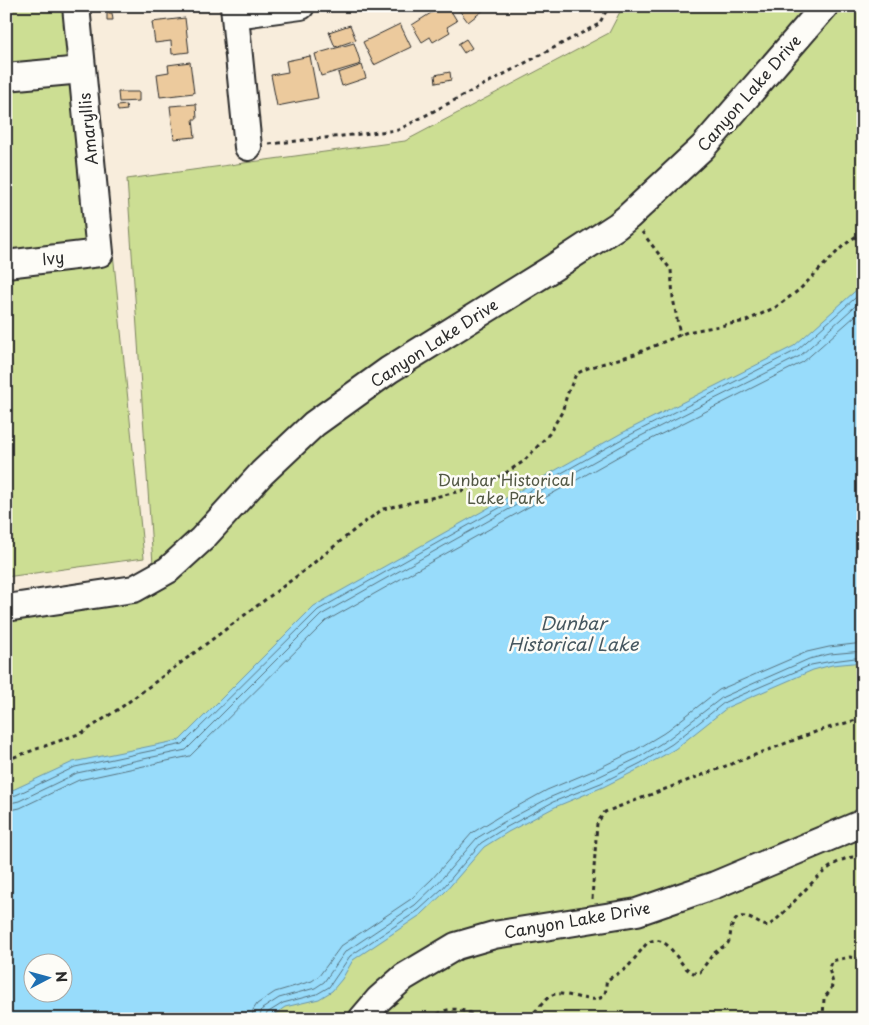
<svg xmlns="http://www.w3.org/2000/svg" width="869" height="1025" viewBox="0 0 869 1025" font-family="'Playpen Sans',sans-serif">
<rect width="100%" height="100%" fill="#f8eddc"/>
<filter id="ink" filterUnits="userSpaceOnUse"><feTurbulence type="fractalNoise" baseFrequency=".02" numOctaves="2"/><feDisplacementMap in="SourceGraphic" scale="10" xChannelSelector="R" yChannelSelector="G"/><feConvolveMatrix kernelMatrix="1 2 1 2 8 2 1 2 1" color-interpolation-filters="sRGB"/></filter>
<g filter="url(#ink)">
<g fill="#ccde93" stroke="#7c845f" fill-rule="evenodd">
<polygon points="6,6 88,6 144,558 6,577"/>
<path d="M623 6H863V1019H6V621L125 604 155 594 127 179 405 141 609 33ZM32 962H62V992H32Z"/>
</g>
<path fill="#98dcfb" stroke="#6c95a8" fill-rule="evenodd" d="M863 284V662L832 665 813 670 728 707 675 749 643 767 603 787 555 807 508 832 484 847 445 892 422 914 353 960 342 979 332 991 319 999 285 1007 268 1019H6V793L73 762 180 740 314 606 620 434 794 346ZM32 962H62V992H32Z"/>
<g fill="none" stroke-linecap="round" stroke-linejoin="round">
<g stroke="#57727e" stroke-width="1">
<polyline points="6,797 16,795 75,767 183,744 318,610 622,439 797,350 863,291"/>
<polyline points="6,804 19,801 77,773 186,750 321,615 625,444 800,356 863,299"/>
<polyline points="6,811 20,808 79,780 190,756 326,621 628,451 803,362 863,309"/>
<polyline points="252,1019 253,1010 257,1004 275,992 312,981 319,976 341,946 411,899 432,879 472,833 498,817 547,790 595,770 634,751 664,733 719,690 807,652 829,647 863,643"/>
<polyline points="259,1019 262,1009 279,998 315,988 324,982 345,952 415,905 437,884 477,838 502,823 551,797 598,777 638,758 668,739 723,697 809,659 830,654 863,651"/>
<polyline points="265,1019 267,1013 283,1003 317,994 329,987 350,956 419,910 442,889 481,843 505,828 553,802 601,783 641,763 672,744 725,702 811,665 832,661 863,657"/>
</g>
</g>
<g fill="#ecca9d" stroke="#2b2b2b">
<polygon points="162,6 185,6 185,10 162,12"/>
<polygon points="442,6 448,6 457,21 447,27 450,32 433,42 430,37 422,42 412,25"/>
<polygon points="456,6 489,6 468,22"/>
<polygon points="107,13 112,13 113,20 107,20"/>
<polygon points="185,18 189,52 172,54 171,41 155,43 152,22"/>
<polygon points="400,24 411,47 374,65 363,42"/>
<polygon points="350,25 356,40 335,47 329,32"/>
<polygon points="466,39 472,48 464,53 458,44"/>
<polygon points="354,43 361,64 321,76 315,54"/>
<polygon points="310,56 318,98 277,106 271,75 288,72 286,61"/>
<polygon points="190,62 194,93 160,97 157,74 169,72 168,65"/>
<polygon points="362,65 366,78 342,86 338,73"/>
<polygon points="450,72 451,80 436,83 435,75"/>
<polygon points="118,92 139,92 139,101 119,102"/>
<polygon points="196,104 197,119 193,119 195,137 174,139 170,106"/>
<polygon points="126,105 127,110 118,111 117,106"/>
</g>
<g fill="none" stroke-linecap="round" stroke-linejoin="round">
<defs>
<g id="minor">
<polyline points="234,6 248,147"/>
<polyline points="235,15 301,6"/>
<polyline points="6,77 82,70"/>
<polyline points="6,264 100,253 76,6"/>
<polyline points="6,608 134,589 168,570 202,539 262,473 314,424 389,370 548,271 617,226 628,217 703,147 825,6"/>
<polyline points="362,1019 379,999 404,977 456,946 494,935 637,912 715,885 863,823"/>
</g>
</defs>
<use href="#minor" stroke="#2b2b2b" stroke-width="30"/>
<g stroke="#2b2b2b" stroke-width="3" stroke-dasharray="4 4" stroke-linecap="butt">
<polyline points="269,144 398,130 599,24 609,6"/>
<polyline points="642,232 671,270 673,298 680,335"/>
<polyline points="6,760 84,732 123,706 305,570 358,527 383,509 461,491 501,476 524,461 549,434 562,412 567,395 576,374 588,368 635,354 687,332 746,321 776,307 799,290 843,246 863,231"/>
<polyline points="592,899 597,823 605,812 818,731 863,718"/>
<path d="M431 1019C447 1005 463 1007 479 1019"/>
<path d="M520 1019C525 1017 530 1015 534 1012 541 1007 545 997 555 994 567 992 597 1006 604 995 607 991 605 985 607 980L627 968 647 943C670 930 677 968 694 973L700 972 713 954 728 943C731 938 730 931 732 926 740 905 758 926 768 926 793 910 830 848 863 858"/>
<polyline points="823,1019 824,998 830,991 833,983 829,969 831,961 850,957 863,960"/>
</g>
<use href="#minor" stroke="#fdfcf7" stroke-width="26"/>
</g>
</g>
<g text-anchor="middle" stroke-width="5" stroke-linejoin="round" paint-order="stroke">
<g font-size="16" fill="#2b2b2b" stroke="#fdfcf7">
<text transform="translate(749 93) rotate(-49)" y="6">Canyon Lake Drive</text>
<text transform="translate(88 129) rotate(-96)" y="6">Amaryllis</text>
<text transform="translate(53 258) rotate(-7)" y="6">Ivy</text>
<text transform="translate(434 343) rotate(-33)" y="6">Canyon Lake Drive</text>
<text transform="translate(577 920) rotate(-10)" y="6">Canyon Lake Drive</text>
</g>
<g font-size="16" fill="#535845" stroke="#fdfcf7">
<text x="506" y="486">Dunbar Historical<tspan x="506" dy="18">Lake Park</tspan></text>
</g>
<g font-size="18" font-style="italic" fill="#46575f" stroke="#fdfcf7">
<text x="573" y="630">Dunbar<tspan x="573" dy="21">Historical Lake</tspan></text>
</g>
</g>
<rect width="869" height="1025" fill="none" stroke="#fdfcf7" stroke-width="25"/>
<rect x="12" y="12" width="844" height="1000" fill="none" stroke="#2b2b2b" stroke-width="2" filter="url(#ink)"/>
<g transform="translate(48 978) rotate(84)"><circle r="24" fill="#fdfcf7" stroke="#a9a8a5"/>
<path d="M0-4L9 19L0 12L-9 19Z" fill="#1f6fb2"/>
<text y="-8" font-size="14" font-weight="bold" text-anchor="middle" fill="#2b2b2b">N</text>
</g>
</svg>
